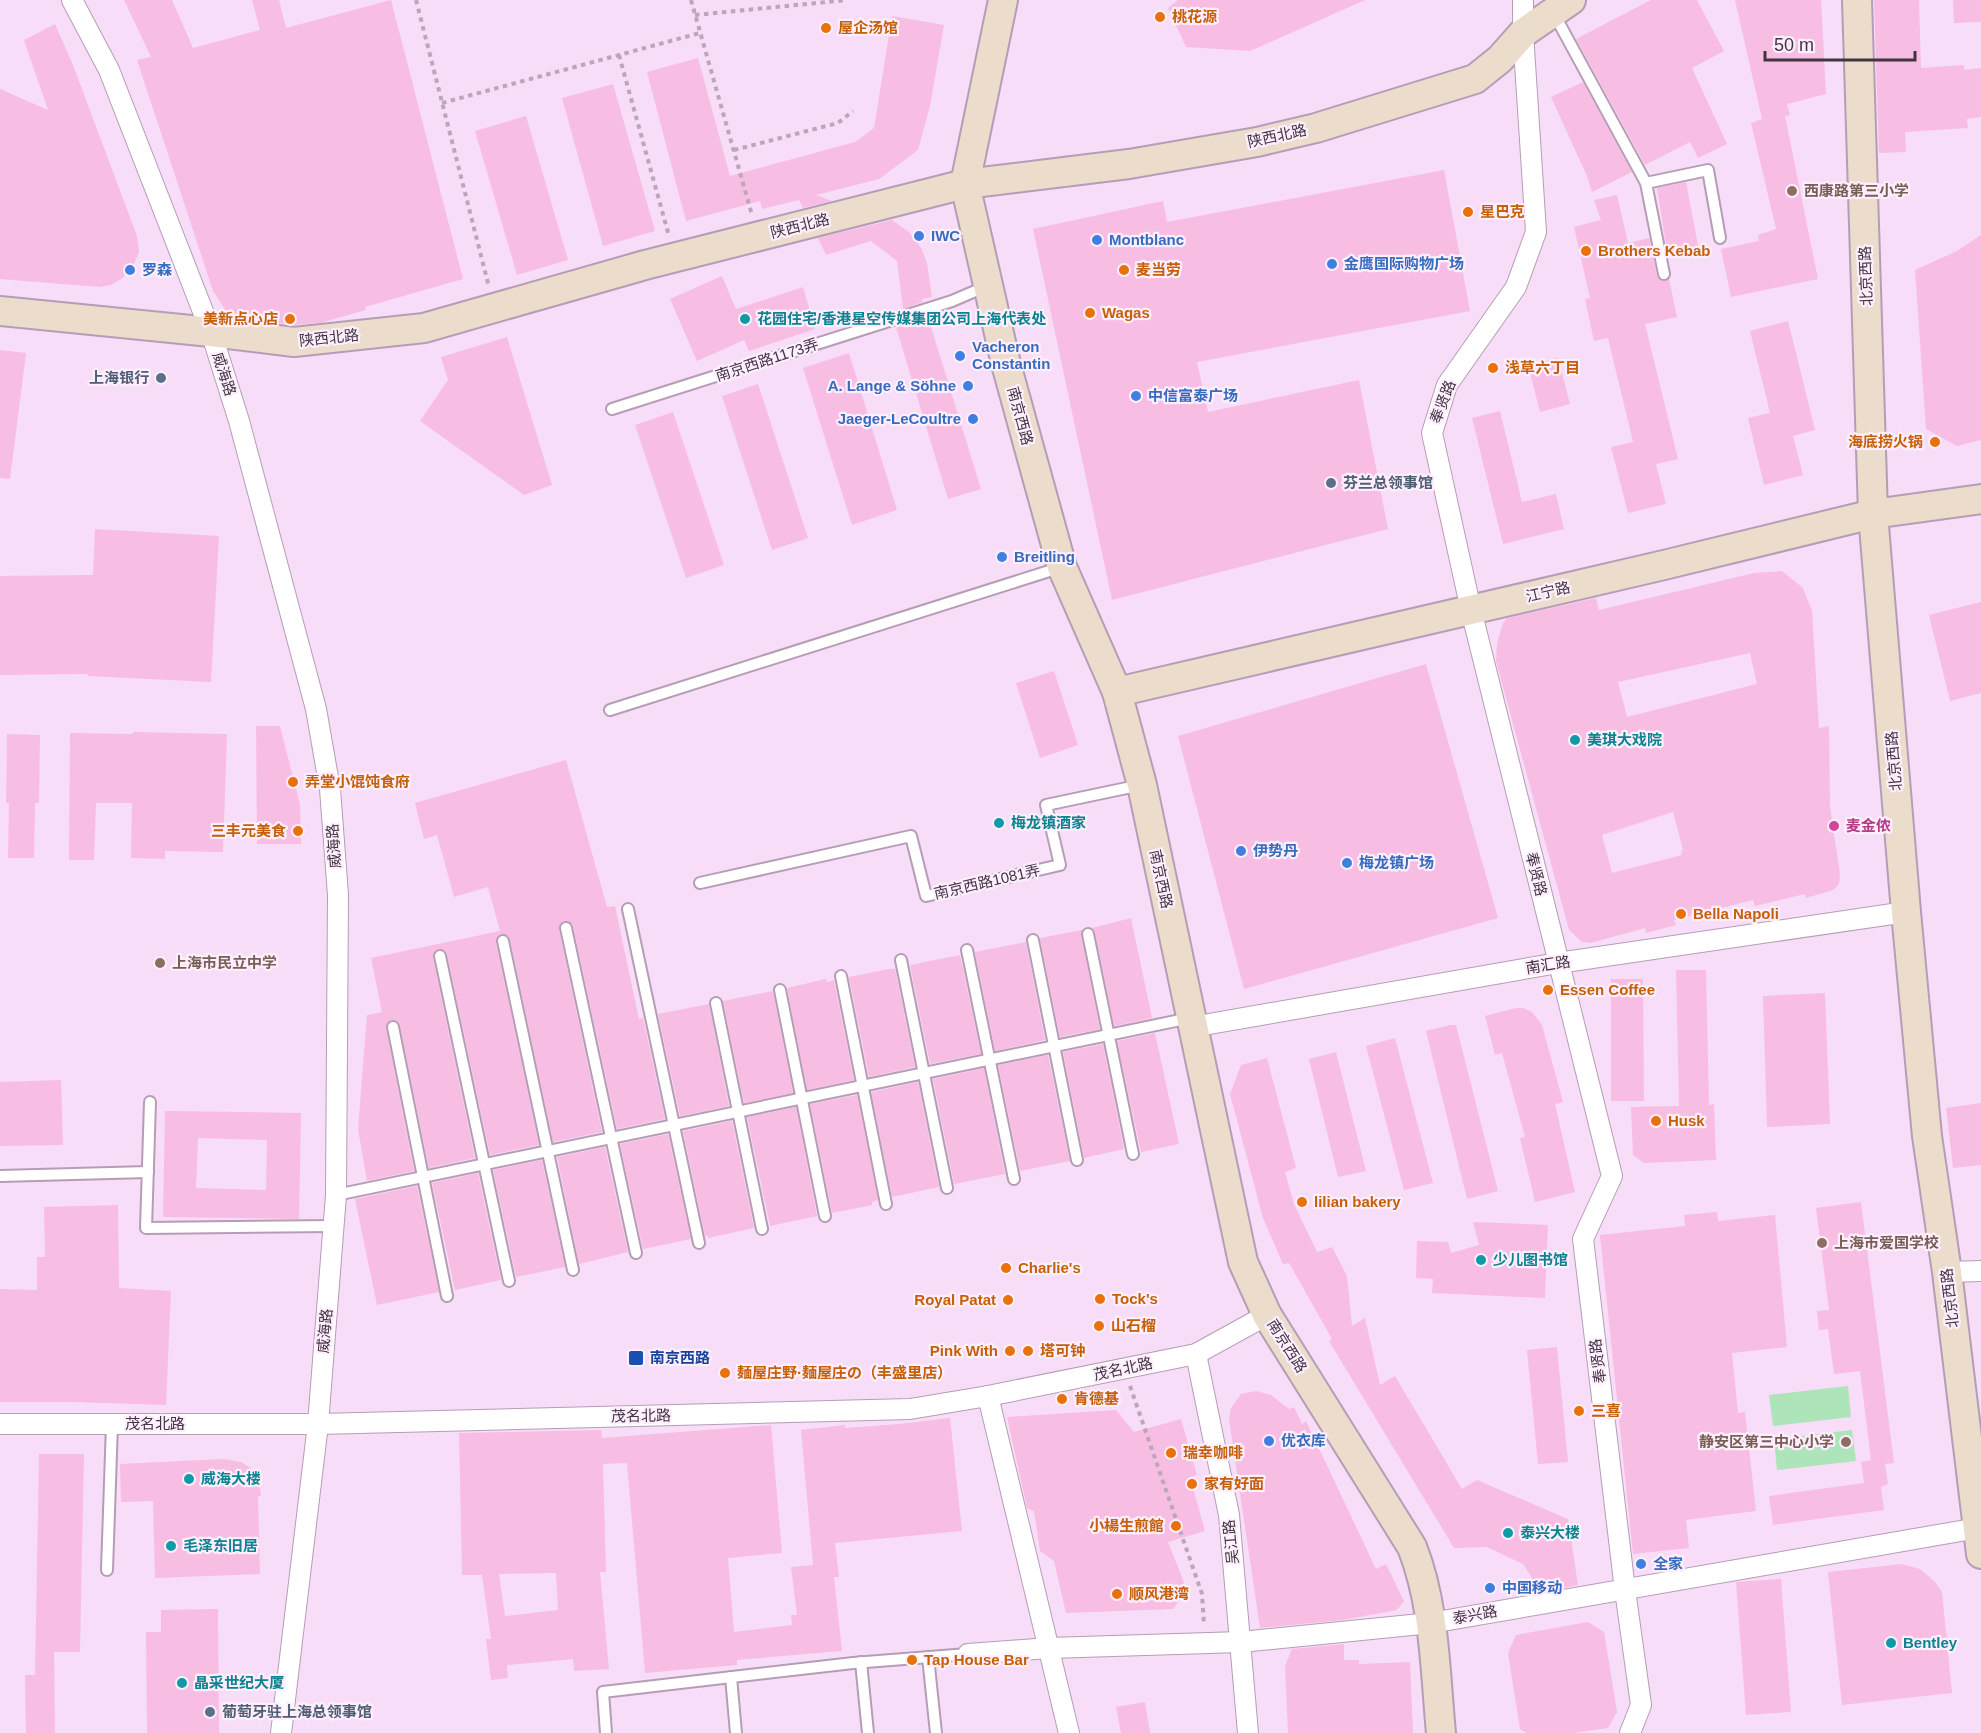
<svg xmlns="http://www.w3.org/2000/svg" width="1981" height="1733" viewBox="0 0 1981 1733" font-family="Arial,'Noto Sans SC','Noto Sans JP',sans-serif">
<rect width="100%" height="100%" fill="#f7ddf8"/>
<g fill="#aee4b9">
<polygon points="1848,1386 1851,1417 1773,1426 1769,1395"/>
<polygon points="1852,1430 1856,1461 1777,1470 1774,1439"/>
</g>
<g fill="#f8bde2" fill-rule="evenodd">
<polygon points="124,0 172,0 193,48 260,30 252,0 279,0 286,28 391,0 463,279 365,307 366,310 320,323 294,325 238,319 226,311 213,291 137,60 151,57"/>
<polygon points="1178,0 1365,0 1250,51 1186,47 1168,8"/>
<polygon points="1651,0 1697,0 1724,51 1692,68 1727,144 1698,158 1690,142 1645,165 1576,39"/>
<polygon points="1735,0 1821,0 1826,94 1787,104 1790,115 1785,116 1818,279 1731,297 1721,249 1759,241 1758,235 1776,229 1751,123 1762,119"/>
<polygon points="1874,0 1919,0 1921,68 1964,65 1964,70 1981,68 1981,117 1967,119 1968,128 1905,132 1906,152 1879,153"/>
<polygon points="1953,0 1981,0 1981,22 1954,23"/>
<polygon points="892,16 944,25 930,106 918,150 879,179 816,195 832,201 803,208 799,200 762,209 760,201 686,221 647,72 698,58 730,176 855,142 874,128"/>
<polygon points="55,24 73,65 137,236 139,252 133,266 123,278 111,285 100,287 0,279 0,89 48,110 24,40"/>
<polygon points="1583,82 1632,172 1592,192 1587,176 1551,97"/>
<polygon points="613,84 655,231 603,246 562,98"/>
<polygon points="526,116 568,260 517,275 475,131"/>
<polygon points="1444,170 1470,311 1197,362 1208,412 1359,380 1388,529 1112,600 1033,229 1163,201 1167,222"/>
<polygon points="1686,182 1699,251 1668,257 1657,188"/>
<polygon points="1617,195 1628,243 1649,238 1657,276 1662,281 1669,279 1677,317 1645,324 1678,459 1656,464 1666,504 1628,513 1611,447 1633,442 1608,338 1594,341 1585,299 1590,298 1574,227 1601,220 1594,200"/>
<polygon points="892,220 909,232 921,248 927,263 932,297 922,299 923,302 903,309 897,261 871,241 826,255 818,238"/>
<polygon points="1981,235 1981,440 1957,446 1926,429 1915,270 1957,251"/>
<polygon points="722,276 736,309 803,287 815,329 749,351 744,340 697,361 670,299"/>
<polygon points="928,317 981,489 948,499 896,327"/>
<polygon points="1788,321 1815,430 1793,436 1803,475 1764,485 1748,418 1770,413 1750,331"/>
<polygon points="507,337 552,485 524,495 420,421 448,380 441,357"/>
<polygon points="0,350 26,353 10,479 0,478"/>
<polygon points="849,353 897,510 852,525 803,368"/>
<polygon points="1558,358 1570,404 1540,412 1528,365"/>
<polygon points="758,384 808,538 772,550 722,396"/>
<polygon points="1500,411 1522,502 1556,494 1564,529 1503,544 1472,418"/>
<polygon points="673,412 724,565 686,578 635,425"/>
<polygon points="95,529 219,536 211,682 87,676 88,674 0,675 0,576 93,575"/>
<path d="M1782 571 1803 588 1812 611 1819 728 1829 726 1830 807 1840 874 1839 884 1833 890 1806 898 1805 894 1755 906 1753 900 1674 920 1676 925 1646 933 1645 928 1591 943 1582 942 1569 930 1496 661 1497 644 1503 623 1507 618 1596 598 1599 610 1754 573ZM1750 653 1757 684 1627 717 1618 682ZM1673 812 1683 850 1681 851 1682 855 1612 873 1602 835Z"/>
<polygon points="1981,602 1981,693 1950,701 1929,615"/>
<polygon points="1426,664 1498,918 1244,989 1178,736"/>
<polygon points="1054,671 1078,745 1040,758 1016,683"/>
<polygon points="256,726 280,726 300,805 301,844 257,844"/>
<polygon points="133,732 227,734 223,852 165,851 165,859 131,858 132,803 96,803 94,860 69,860 70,733 133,734"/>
<polygon points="7,734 40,735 39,803 35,803 34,858 8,858 9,803 6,803"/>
<polygon points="566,760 607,907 615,906 639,1019 643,1018 665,1119 617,1129 573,926 571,923 565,921 561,923 559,930 602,1132 553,1142 510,939 508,936 502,934 498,936 496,943 539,1145 490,1155 447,954 445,951 439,949 435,951 433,958 475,1158 429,1168 400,1026 396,1020 391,1020 386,1024 386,1028 414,1171 367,1181 358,1129 367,1015 382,1012 371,958 500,931 488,887 454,897 437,835 424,839 415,803"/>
<polygon points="1131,918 1152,1018 1114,1026 1095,932 1092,928"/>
<polygon points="1082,930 1081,936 1100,1029 1060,1037 1040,938"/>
<polygon points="1026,942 1045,1040 995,1051 975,952"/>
<polygon points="960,955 981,1054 930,1064 910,965"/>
<polygon points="889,969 895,969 915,1067 869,1077 849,977"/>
<polygon points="1676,970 1706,970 1709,1105 1714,1104 1716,1160 1644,1163 1633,1155 1631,1107 1679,1106"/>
<polygon points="826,979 827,982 834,980 854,1080 807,1090 787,988"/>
<polygon points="1611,979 1643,979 1644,1101 1611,1101"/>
<polygon points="773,991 793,1093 744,1103 723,1001"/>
<polygon points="1825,993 1830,1124 1767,1127 1763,996"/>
<polygon points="709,1004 729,1106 680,1116 658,1014"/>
<polygon points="1516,1008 1523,1008 1532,1012 1542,1025 1563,1102 1555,1104 1575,1192 1535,1202 1520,1138 1525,1137 1502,1053 1495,1055 1485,1016"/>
<polygon points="1450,1025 1456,1025 1498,1191 1467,1199 1426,1031"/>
<polygon points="1155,1033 1179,1144 1141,1152 1117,1041"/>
<polygon points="1395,1038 1433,1183 1404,1190 1366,1046"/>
<polygon points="1103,1044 1124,1149 1084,1158 1063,1052"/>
<polygon points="1336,1052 1366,1171 1338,1177 1309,1059"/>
<polygon points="1048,1055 1070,1161 1020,1171 998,1065"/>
<polygon points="1267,1058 1296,1168 1285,1172 1294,1204 1317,1252 1332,1247 1347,1276 1352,1326 1365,1318 1380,1385 1395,1376 1462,1489 1477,1480 1568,1519 1578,1585 1541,1592 1523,1564 1487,1547 1454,1548 1329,1341 1332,1339 1289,1263 1283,1264 1263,1218 1230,1094 1241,1065"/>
<polygon points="984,1068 1005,1174 954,1184 933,1079"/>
<polygon points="61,1080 63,1145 0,1146 0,1082"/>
<polygon points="918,1082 939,1187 892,1197 871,1092"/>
<polygon points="857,1095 878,1200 872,1202 872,1205 832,1213 810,1104"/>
<polygon points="1981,1103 1981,1165 1953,1168 1946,1108"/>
<polygon points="796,1107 817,1216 770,1226 747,1117"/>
<path d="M165 1111 301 1113 299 1219 163 1217ZM198 1138 267 1140 266 1190 196 1188Z"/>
<polygon points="732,1121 754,1228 708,1238 708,1235 705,1236 683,1131"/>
<polygon points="668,1134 691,1239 643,1249 620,1144"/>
<polygon points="605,1147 628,1252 579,1264 557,1157"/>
<polygon points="542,1160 565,1267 516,1277 493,1170"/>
<polygon points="478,1173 501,1280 455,1290 432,1183"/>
<polygon points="417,1186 439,1292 377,1305 355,1199"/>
<polygon points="1861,1202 1894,1463 1885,1464 1888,1484 1881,1487 1884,1510 1773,1525 1769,1496 1864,1483 1861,1462 1871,1460 1860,1371 1834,1374 1828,1329 1819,1330 1817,1311 1829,1310 1816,1208"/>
<polygon points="118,1205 119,1288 171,1291 166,1405 74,1402 0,1402 0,1289 37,1290 37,1257 45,1257 44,1207"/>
<polygon points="1717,1212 1718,1221 1775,1215 1787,1347 1732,1353 1738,1413 1745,1412 1756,1511 1686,1520 1689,1548 1633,1554 1600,1235 1685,1226 1684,1215"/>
<polygon points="1473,1222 1548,1225 1545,1298 1432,1293 1433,1279 1416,1278 1417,1241 1448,1242 1451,1253 1479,1245"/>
<polygon points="1557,1347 1568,1462 1538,1464 1527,1350"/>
<polygon points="1256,1391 1271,1395 1289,1409 1294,1407 1302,1424 1306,1421 1376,1569 1386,1564 1404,1601 1397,1610 1343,1620 1260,1628 1229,1419 1231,1408 1241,1394"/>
<polygon points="1116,1410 1134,1432 1181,1419 1197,1475 1190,1477 1205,1531 1168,1542 1187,1590 1173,1609 1066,1613 1054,1561 1040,1551 1034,1511 1027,1508 1007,1417"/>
<path d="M950 1418 962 1531 835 1543 839 1577H834L842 1651 737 1660V1665L645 1673 627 1463 603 1464 606 1572H600L609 1669 574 1671 573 1659 507 1665 508 1678 491 1680 486 1639H491L482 1575H462L459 1433 601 1430 602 1438 771 1425 782 1553 728 1558 734 1632 792 1625 791 1615H797L791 1567 813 1565 801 1430 845 1425V1428L899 1424ZM556 1573 558 1610 505 1616 499 1574Z"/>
<polygon points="39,1454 84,1454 80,1652 54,1652 55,1733 26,1733 25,1675 35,1675"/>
<polygon points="224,1459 241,1462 246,1465 252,1469 259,1482 261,1496 258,1496 260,1574 155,1578 153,1501 121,1502 120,1464"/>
<polygon points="1902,1564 1920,1569 1935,1582 1942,1592 1952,1693 1842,1705 1828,1572"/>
<polygon points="1781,1579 1791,1712 1746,1715 1736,1582"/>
<polygon points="218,1609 219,1733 147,1733 146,1632 161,1632 161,1610"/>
<polygon points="1588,1622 1604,1632 1617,1712 1608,1728 1573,1733 1527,1733 1520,1729 1508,1653 1516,1635"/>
<polygon points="1344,1644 1344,1660 1359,1660 1359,1664 1410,1662 1413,1733 1288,1733 1285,1666 1292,1649"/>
<polygon points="1145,1702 1150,1733 1121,1733 1116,1707"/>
</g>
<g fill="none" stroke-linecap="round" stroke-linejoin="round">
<defs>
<g id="lane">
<polyline points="1553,12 1646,183 1664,274"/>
<polyline points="1646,183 1708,170 1720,238"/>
<polyline points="612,409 952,301 987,286"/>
<polyline points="610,710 1062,567"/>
<polyline points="700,883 911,836 926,896 1060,865 1046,805 1141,785"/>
<polyline points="628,909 699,1243"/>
<polyline points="566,928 636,1253"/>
<polyline points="1088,934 1133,1154"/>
<polyline points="1033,940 1077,1160"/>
<polyline points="503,941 573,1270"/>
<polyline points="967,950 1014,1179"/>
<polyline points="440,956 509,1281"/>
<polyline points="901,960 947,1188"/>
<polyline points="841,976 886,1204"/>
<polyline points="780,990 825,1216"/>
<polyline points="716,1003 762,1229"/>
<polyline points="393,1027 447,1296"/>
<polyline points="150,1102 146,1228 334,1226"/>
<polyline points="0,1176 148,1172"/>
<polyline points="336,1195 1190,1018"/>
<polyline points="107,1570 112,1424"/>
<polyline points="928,1657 936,1733"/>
<polyline points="861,1662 868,1733"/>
<polyline points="731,1677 736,1733"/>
<polyline points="606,1733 603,1692 853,1663 968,1654"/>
</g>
<g id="street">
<polyline points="72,0 109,70 211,332 239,421 316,709 330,789 338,895 336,1195 318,1424 281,1733"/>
<polyline points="1523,0 1523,33 1536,232 1516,287 1447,385 1432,433 1471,610 1612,1176 1583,1239 1625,1590 1641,1705 1630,1733"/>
<polyline points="1192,1027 1558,963 1906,912"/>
<polyline points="1947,1272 1981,1271"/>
<polyline points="1196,1354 1229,1515 1248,1733"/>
<polyline points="988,1396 1069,1733"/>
<polyline points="0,1424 318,1424 910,1409 988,1396 1196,1354 1267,1315"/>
<polyline points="968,1654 1049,1648 1241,1642 1431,1623 1978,1528"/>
</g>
<g id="secondary">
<path d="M1003 0 965 184 1006 364 1062 567 1117 692 1142 785 1243 1262 1267 1315 1412 1547C1435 1605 1435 1671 1441 1733"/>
<polyline points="1857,0 1873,514 1906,912 1927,1136 1947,1272 1981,1554"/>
<polyline points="0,311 211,332 294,342 424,328 645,265 965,184 1129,164 1257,142 1316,128 1475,79 1500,59 1523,33 1571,0"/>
<polyline points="1117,692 1664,565 1873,514 1981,499"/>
</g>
</defs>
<use href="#lane" stroke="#b69db6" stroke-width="14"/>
<use href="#street" stroke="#b69db6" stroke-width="22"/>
<use href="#secondary" stroke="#b69db6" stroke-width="32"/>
<g stroke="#bba7bc" stroke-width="4" stroke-dasharray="4.5 4.5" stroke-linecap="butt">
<polyline points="416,0 489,287"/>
<polyline points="691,0 752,215"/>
<polyline points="695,15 847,0"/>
<polyline points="619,55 669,236"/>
<polyline points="442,103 700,33"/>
<polyline points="734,150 838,123 853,111"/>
<polyline points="1130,1386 1202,1594 1204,1625"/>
</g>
<use href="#lane" stroke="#fff" stroke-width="10"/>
<use href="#street" stroke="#fff" stroke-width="20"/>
<use href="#secondary" stroke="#ebdccc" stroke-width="28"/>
</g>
<g fill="#e8710a" stroke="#feeefe" stroke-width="2">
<circle cx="1160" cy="17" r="6"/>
<circle cx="826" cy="28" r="6"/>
<circle cx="1468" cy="212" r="6"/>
<circle cx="1586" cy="251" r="6"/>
<circle cx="1124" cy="270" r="6"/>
<circle cx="1090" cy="313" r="6"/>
<circle cx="290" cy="319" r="6"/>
<circle cx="1493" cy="368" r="6"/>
<circle cx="1935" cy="442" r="6"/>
<circle cx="293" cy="782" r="6"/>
<circle cx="298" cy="831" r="6"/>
<circle cx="1681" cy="914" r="6"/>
<circle cx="1548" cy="990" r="6"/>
<circle cx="1656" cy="1121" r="6"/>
<circle cx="1302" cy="1202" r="6"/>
<circle cx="1006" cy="1268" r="6"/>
<circle cx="1100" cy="1299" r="6"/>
<circle cx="1008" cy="1300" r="6"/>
<circle cx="1099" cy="1326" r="6"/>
<circle cx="1010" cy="1351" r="6"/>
<circle cx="1028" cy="1351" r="6"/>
<circle cx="725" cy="1373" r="6"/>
<circle cx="1062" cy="1399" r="6"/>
<circle cx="1579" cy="1411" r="6"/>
<circle cx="1171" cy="1453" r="6"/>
<circle cx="1192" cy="1484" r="6"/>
<circle cx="1176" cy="1526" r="6"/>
<circle cx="1117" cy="1594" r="6"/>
<circle cx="912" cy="1660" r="6"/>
</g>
<g fill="#8d6e63" stroke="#feeefe" stroke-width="2">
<circle cx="1792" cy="191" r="6"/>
<circle cx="160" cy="963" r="6"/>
<circle cx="1822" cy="1243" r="6"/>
<circle cx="1846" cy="1442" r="6"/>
</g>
<g fill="#3f7fe0" stroke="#feeefe" stroke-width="2">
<circle cx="919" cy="236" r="6"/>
<circle cx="1097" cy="240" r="6"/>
<circle cx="1332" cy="264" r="6"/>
<circle cx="130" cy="270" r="6"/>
<circle cx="960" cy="356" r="6"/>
<circle cx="968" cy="386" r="6"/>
<circle cx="1136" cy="396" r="6"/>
<circle cx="973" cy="419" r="6"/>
<circle cx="1002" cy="557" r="6"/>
<circle cx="1241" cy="851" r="6"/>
<circle cx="1347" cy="863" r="6"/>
<circle cx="1269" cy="1441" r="6"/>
<circle cx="1641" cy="1564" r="6"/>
<circle cx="1490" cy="1588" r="6"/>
</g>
<g fill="#0f9aa8" stroke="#feeefe" stroke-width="2">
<circle cx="745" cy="319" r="6"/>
<circle cx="1575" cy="740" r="6"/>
<circle cx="999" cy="823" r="6"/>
<circle cx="1481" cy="1260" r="6"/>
<circle cx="189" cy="1479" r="6"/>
<circle cx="1508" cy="1533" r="6"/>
<circle cx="171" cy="1546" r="6"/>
<circle cx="1891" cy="1643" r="6"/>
<circle cx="182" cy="1683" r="6"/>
</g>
<g fill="#5c6f8a" stroke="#feeefe" stroke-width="2">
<circle cx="161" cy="378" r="6"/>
<circle cx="1331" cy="483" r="6"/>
<circle cx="210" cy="1712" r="6"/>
</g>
<circle fill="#d1479c" stroke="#feeefe" stroke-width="2" cx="1834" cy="826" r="6"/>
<rect fill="#1a4fb4" stroke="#feeefe" stroke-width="2" x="628" y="1350" width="16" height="16" rx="3"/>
<g text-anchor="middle" stroke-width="4.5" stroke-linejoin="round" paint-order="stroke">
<g font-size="15" font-weight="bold" fill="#c56008" stroke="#feeefe" text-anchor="start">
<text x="1172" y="22">桃花源</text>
<text x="838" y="33">屋企汤馆</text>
<text x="1480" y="217">星巴克</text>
<text x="1598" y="256">Brothers Kebab</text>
<text x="1136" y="275">麦当劳</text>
<text x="1102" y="318">Wagas</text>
<text x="278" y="324" text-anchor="end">美新点心店</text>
<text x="1505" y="373">浅草六丁目</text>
<text x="1923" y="447" text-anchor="end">海底捞火锅</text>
<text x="305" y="787">弄堂小馄饨食府</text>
<text x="286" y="836" text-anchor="end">三丰元美食</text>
<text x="1693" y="919">Bella Napoli</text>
<text x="1560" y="995">Essen Coffee</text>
<text x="1668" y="1126">Husk</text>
<text x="1314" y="1207">lilian bakery</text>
<text x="1018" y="1273">Charlie's</text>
<text x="1112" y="1304">Tock's</text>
<text x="996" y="1305" text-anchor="end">Royal Patat</text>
<text x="1111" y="1331">山石榴</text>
<text x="998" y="1356" text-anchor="end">Pink With</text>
<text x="1040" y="1356">塔可钟</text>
<text x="737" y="1378">麺屋庄野·麺屋庄の（丰盛里店）</text>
<text x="1074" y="1404">肯德基</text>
<text x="1591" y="1416">三喜</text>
<text x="1183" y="1458">瑞幸咖啡</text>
<text x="1204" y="1489">家有好面</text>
<text x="1164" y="1531" text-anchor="end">小楊生煎館</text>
<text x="1129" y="1599">顺风港湾</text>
<text x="924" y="1665">Tap House Bar</text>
</g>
<g font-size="15" fill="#403640" stroke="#feeefe">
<text transform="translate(1277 136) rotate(-12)" y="5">陕西北路</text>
<text transform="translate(800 226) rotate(-14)" y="5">陕西北路</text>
<text transform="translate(1866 276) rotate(-92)" y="5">北京西路</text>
<text transform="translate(329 338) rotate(-6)" y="5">陕西北路</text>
<text transform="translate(767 360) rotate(-18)" y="5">南京西路1173弄</text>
<text transform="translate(224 374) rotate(72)" y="5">威海路</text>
<text transform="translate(1443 402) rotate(-69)" y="5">奉贤路</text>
<text transform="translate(1020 416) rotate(75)" y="5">南京西路</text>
<text transform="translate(1548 592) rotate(-13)" y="5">江宁路</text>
<text transform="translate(1894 761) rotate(-95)" y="5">北京西路</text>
<text transform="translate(334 846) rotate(-94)" y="5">威海路</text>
<text transform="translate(1536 874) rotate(76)" y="5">奉贤路</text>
<text transform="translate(1161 879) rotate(78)" y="5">南京西路</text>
<text transform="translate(987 882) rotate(-13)" y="5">南京西路1081弄</text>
<text transform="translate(1548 965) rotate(-9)" y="5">南汇路</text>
<text transform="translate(1950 1298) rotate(-97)" y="5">北京西路</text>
<text transform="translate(325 1331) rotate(-85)" y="5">威海路</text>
<text transform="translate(1287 1346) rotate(58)" y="5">南京西路</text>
<text transform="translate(1598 1361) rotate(-97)" y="5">奉贤路</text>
<text transform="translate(1123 1369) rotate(-12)" y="5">茂名北路</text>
<text transform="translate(641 1416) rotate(-1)" y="5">茂名北路</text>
<text x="155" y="1429">茂名北路</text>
<text transform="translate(1231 1542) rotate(-96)" y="5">吴江路</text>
<text transform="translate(1475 1615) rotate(-10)" y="5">泰兴路</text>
</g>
<g font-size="15" font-weight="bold" fill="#785e54" stroke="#feeefe" text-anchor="start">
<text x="1804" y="196">西康路第三小学</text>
<text x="172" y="968">上海市民立中学</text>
<text x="1834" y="1248">上海市爱国学校</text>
<text x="1834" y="1447" text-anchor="end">静安区第三中心小学</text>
</g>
<g font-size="15" font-weight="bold" fill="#366cbe" stroke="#feeefe" text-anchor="start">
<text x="931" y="241">IWC</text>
<text x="1109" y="245">Montblanc</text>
<text x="1344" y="269">金鹰国际购物广场</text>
<text x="142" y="275">罗森</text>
<text x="972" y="352">Vacheron<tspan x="972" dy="17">Constantin</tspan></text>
<text x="956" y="391" text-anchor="end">A. Lange &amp; Söhne</text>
<text x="1148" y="401">中信富泰广场</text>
<text x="961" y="424" text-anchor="end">Jaeger-LeCoultre</text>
<text x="1014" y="562">Breitling</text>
<text x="1253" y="856">伊势丹</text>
<text x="1359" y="868">梅龙镇广场</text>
<text x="1281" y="1446">优衣库</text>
<text x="1653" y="1569">全家</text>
<text x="1502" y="1593">中国移动</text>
</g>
<g font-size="15" font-weight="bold" fill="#0d838f" stroke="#feeefe" text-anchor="start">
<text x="757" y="324">花园住宅/香港星空传媒集团公司上海代表处</text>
<text x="1587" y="745">美琪大戏院</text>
<text x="1011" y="828">梅龙镇酒家</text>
<text x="1493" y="1265">少儿图书馆</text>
<text x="201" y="1484">威海大楼</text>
<text x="1520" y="1538">泰兴大楼</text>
<text x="183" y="1551">毛泽东旧居</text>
<text x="1903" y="1648">Bentley</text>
<text x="194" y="1688">晶采世纪大厦</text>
</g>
<g font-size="15" font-weight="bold" fill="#4e5e75" stroke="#feeefe" text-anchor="start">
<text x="149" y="383" text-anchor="end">上海银行</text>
<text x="1343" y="488">芬兰总领事馆</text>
<text x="222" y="1717">葡萄牙驻上海总领事馆</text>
</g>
<g font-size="15" font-weight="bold" fill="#b23c85" stroke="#feeefe" text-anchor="start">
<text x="1846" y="831">麦金侬</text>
</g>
<g font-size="15" font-weight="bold" fill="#164399" stroke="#feeefe" text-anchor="start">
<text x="650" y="1363">南京西路</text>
</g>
</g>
<path d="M1765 51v9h150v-9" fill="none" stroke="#403640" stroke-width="3"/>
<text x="1774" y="51" font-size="18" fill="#403640" stroke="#feeefe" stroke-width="4.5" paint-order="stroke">50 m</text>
</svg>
